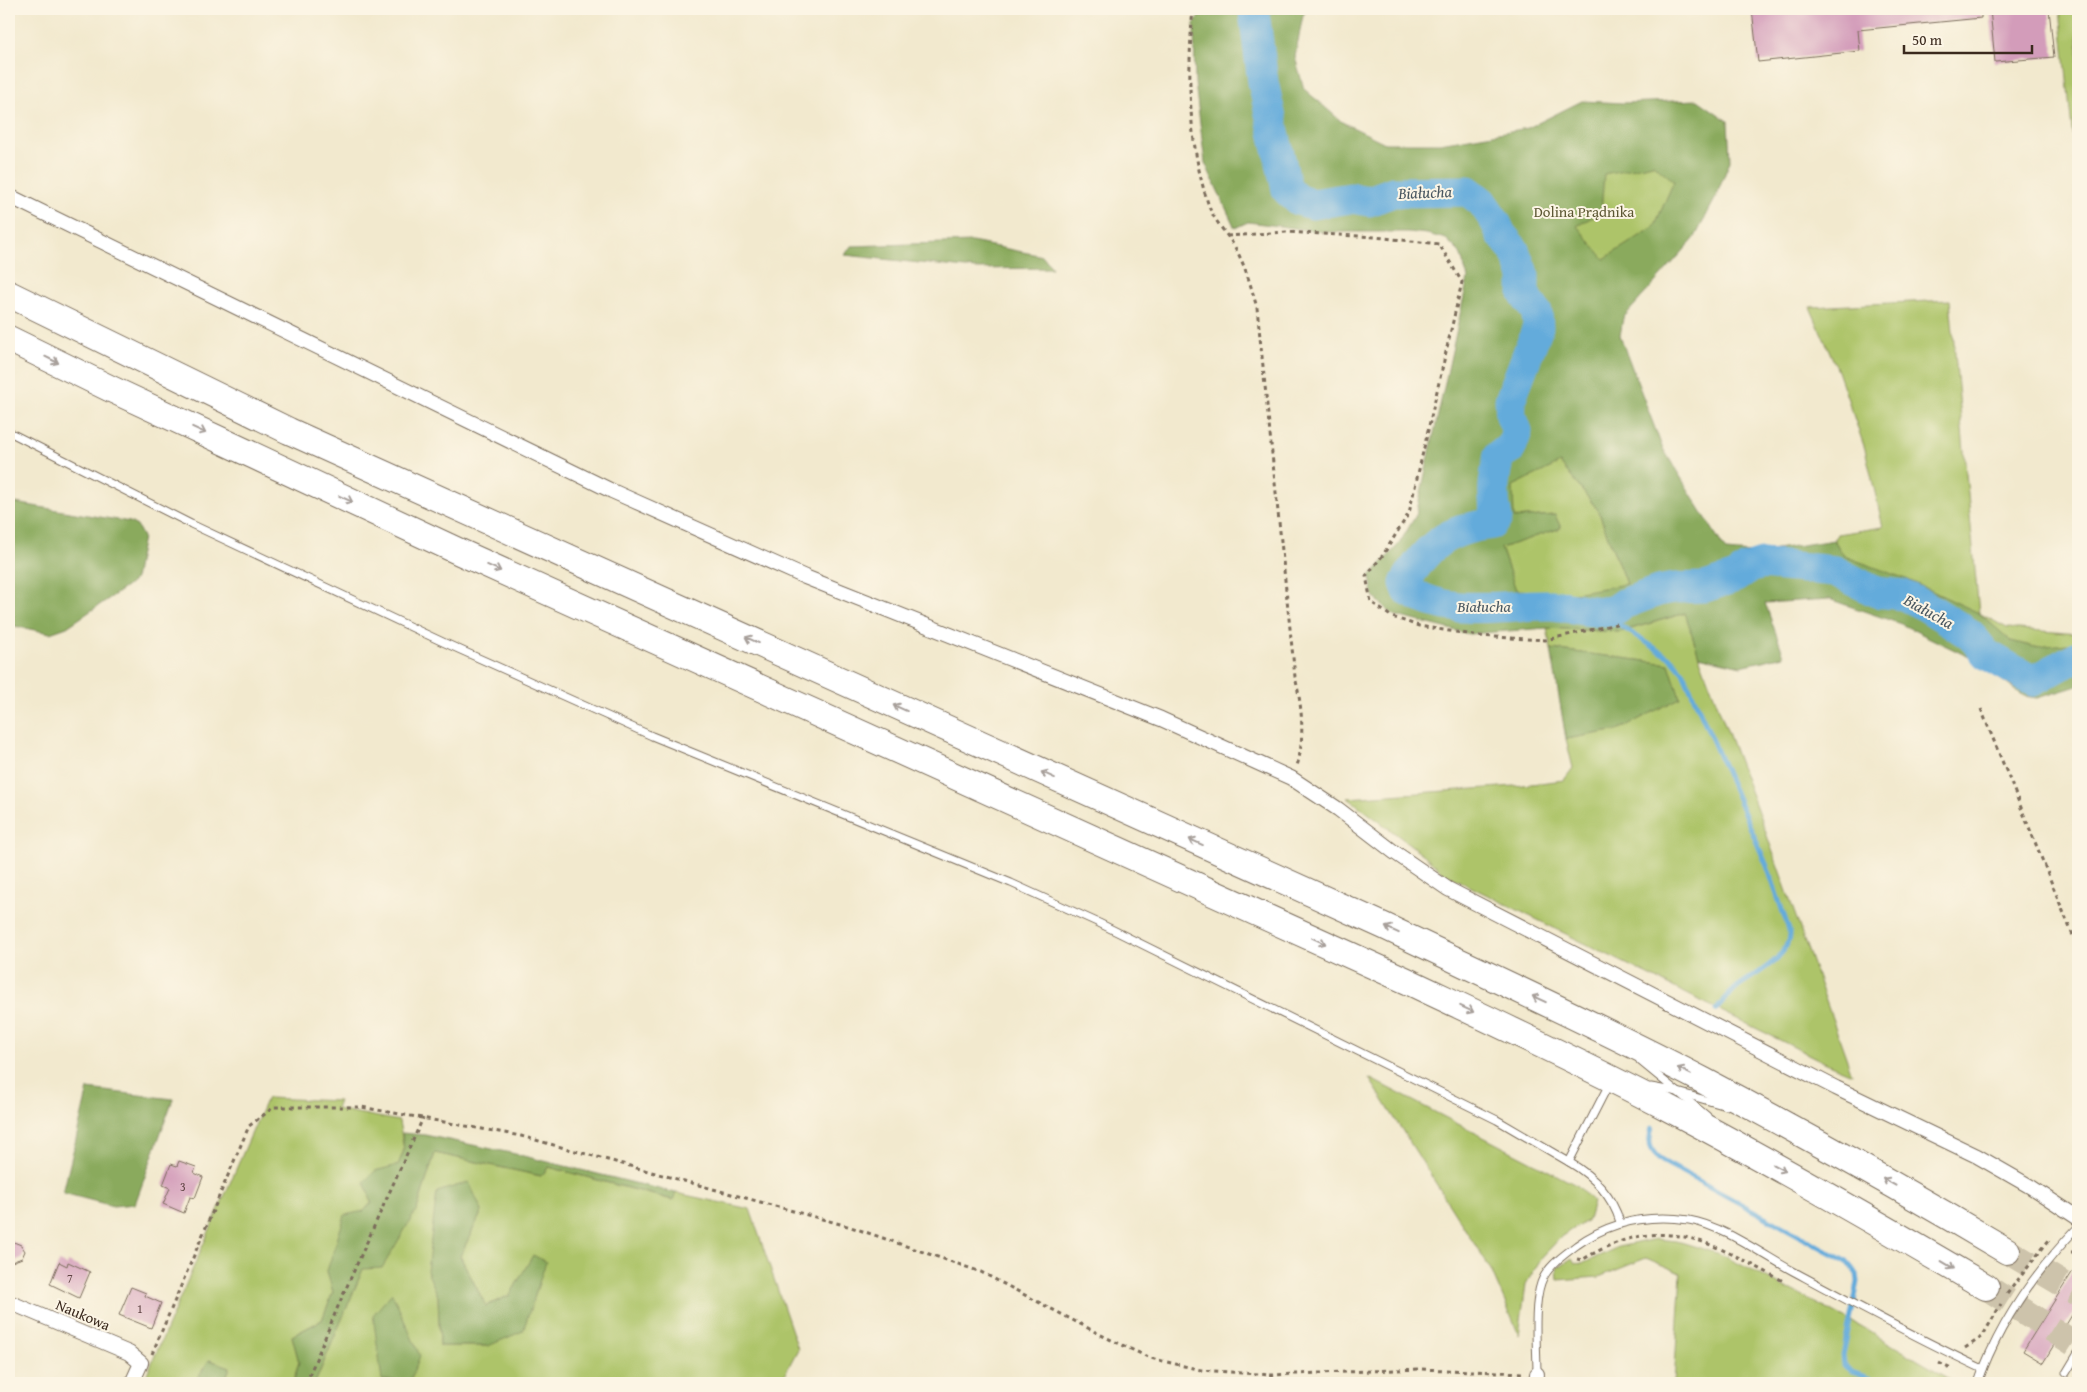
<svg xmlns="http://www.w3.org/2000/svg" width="2087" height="1392" viewBox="0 0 2087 1392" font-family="'Gentium Book Plus',serif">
<rect width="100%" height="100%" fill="#fcf5e5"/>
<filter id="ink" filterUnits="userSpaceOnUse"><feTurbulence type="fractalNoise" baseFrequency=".02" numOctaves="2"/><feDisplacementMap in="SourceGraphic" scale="10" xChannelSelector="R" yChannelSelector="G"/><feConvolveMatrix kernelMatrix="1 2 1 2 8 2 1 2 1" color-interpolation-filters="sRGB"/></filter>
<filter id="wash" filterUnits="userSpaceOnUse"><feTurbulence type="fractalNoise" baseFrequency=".0096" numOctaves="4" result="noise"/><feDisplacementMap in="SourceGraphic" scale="20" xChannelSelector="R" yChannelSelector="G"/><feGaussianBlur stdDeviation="1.12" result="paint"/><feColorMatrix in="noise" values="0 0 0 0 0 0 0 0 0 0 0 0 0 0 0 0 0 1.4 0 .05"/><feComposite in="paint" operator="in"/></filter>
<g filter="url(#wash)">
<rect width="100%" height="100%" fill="#f2e9ce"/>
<g fill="#adc469" stroke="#747744" fill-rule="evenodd">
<path d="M1224 9H1301L1275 34 1288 130 1300 152 1331 184 1375 185 1453 173 1481 165 1573 115 1597 111 1722 121 1719 174 1699 219 1616 316 1558 331 1537 346 1532 404 1514 430 1510 444 1519 479 1515 484 1560 463 1598 510 1626 584 1608 588 1662 583 1696 571 1786 549 1903 579 1843 556 1834 540 1837 534 1883 527 1865 449 1838 371 1810 307 1950 300 1979 613 2007 628 2078 634V683L2028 691 1946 634 1831 594 1780 588 1748 606 1691 600 1678 607 1657 609 1616 623 1533 622 1397 615 1391 581 1398 564 1459 501 1479 466 1480 437 1504 390 1522 298 1494 234 1479 224 1451 217 1382 219 1326 230 1311 212 1289 198 1264 159 1252 147 1220 71 1214 32ZM1512 488 1514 518 1554 515 1561 528 1501 548 1515 589 1438 583 1449 560 1469 545Z"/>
<polygon points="2060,9 2078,9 2078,191"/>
<polygon points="1686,613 1699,656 1766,833 1852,1074 1828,1064 1445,874 1424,855 1348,798 1515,786 1564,780 1573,768 1566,739 1618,730 1668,664 1551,649 1547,628 1620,632"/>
<polygon points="1369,1078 1578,1186 1593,1202 1588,1220 1562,1236 1542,1257 1526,1284 1519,1335 1491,1270"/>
<polygon points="267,1098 339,1101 336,1109 399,1121 404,1150 398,1166 375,1171 365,1182 373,1202 364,1211 327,1271 333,1292 322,1320 292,1336 299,1362 293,1383 224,1383 230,1367 210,1360 194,1383 143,1383"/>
<path d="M435 1153 541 1176 549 1167 672 1200 676 1193 750 1209 798 1349 780 1383H315L363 1269 417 1209ZM482 1211 460 1256 486 1306 510 1295 533 1256 488 1346H440L438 1295Z"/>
<polygon points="1656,1239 1677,1241 1720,1254 1860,1326 1957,1383 1674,1383 1681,1273 1646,1258 1599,1277 1558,1280 1557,1268 1572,1258 1575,1263 1582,1264 1618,1247"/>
</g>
<g fill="#8aaa5d" stroke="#626a3e" fill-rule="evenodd">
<path d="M1204 9H1309L1303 15 1295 57 1304 89 1342 122 1385 143H1440L1528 128 1582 101 1623 103 1698 100 1728 121 1730 161 1715 199 1694 239 1623 318 1620 336 1662 447 1726 551 1751 553 1834 540 1844 556 1906 579 1979 613 2011 641 2035 647 2078 643V686L2037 698 2024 696 1969 657 1901 624 1829 599 1765 603 1784 656 1741 666 1699 656 1685 613 1620 632 1547 628 1469 634 1393 615 1373 596 1370 576 1399 544 1416 515 1468 278 1460 253 1446 239 1427 234 1408 232H1325L1248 222 1235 228 1205 163 1195 83 1194 24ZM1653 164 1674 181 1654 227 1604 259 1577 226 1601 212 1604 174ZM1560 463 1598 510 1626 584 1574 593 1516 590 1501 548 1561 528 1555 515 1514 518 1513 486Z"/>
<polygon points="972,242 1043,256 1052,268 975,269 845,255 851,246"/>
<polygon points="9,502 130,522 137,526 143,537 135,579 126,587 67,627 50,633 9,625"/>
<polygon points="1551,649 1669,664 1680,698 1618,730 1566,739"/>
<polygon points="88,1089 173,1099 135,1204 113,1206 63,1193"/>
<polygon points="402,1133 425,1135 511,1153 676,1193 673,1200 549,1167 541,1176 435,1153 417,1209 382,1268 363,1269 315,1383 293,1383 299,1362 292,1336 322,1320 333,1292 327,1271 345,1215 364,1211 372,1202 364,1182 375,1171 398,1165 404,1150"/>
<polygon points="469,1182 482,1211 460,1256 486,1306 510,1295 533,1255 546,1262 523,1331 488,1346 440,1346 438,1296 427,1271 437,1192"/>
<polygon points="392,1293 420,1356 410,1381 382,1380 373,1315"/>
<polygon points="209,1360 230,1367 224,1383 194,1383"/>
</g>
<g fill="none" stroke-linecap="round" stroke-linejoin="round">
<g stroke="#64abdb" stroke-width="5">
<path d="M1599 612 1672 659 1683 672 1767 866 1789 930C1792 958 1755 973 1737 987 1729 994 1722 1003 1716 1010"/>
<path d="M1652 1128C1647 1143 1650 1151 1662 1161L1846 1261 1857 1274 1858 1282 1843 1355 1844 1365 1852 1372 1883 1383"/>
</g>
<path stroke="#64abdb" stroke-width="31" d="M1256 9 1254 12 1263 82 1287 190 1298 200 1313 204 1351 198 1369 201 1393 192 1468 191 1482 202 1495 221 1501 234 1514 250 1524 276V294L1537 313 1538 327 1510 400 1511 416 1517 431 1511 448 1499 455C1494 479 1491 493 1497 518L1492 524C1448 529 1427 545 1405 583L1408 591C1453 618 1502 604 1551 605 1569 606 1587 612 1605 612L1613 611 1623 604 1658 591 1674 588 1705 587 1736 577 1747 569 1762 564 1835 571 1876 592 1903 595 1927 607 1970 634 1986 654 2033 681 2078 656"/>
</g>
<g id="blocks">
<g fill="#d39cba">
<polygon points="1752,9 1981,9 1981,18 1858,30 1860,51 1758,62"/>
<polygon points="1990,9 2049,9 2054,57 1995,62"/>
<polygon points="179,1161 196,1167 194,1173 203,1177 195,1198 190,1197 184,1213 163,1204 170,1188 163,1185 171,1164 177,1166"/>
<polygon points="9,1240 21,1245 25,1251 22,1258 9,1263"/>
<polygon points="59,1262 67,1266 68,1262 90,1272 79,1298 50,1284"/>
<polygon points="2078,1263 2078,1305 2043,1363 2023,1351"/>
<polygon points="131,1287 146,1293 145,1296 161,1303 151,1328 119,1315"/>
</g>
</g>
</g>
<g filter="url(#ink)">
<use href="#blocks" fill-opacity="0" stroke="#7b6d5c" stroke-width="1"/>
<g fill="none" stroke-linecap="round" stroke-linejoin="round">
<g stroke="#cdc3ab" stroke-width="26" stroke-dasharray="26 13" stroke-linecap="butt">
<polyline points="2007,1251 2078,1293"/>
<polyline points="1986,1287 2078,1346"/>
</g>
<defs>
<g id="service">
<path d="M9 432 191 524 445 643 652 736 1011 883 1099 923 1497 1120 1569 1162C1593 1176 1612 1195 1620 1222"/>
<polyline points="1640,1061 1707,1116"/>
<polyline points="1651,1087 1678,1092 1726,1106"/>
<polyline points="1569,1162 1609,1084"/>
<polyline points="2066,1373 2078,1353"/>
<path d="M1537 1374C1537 1349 1533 1306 1541 1283 1547 1266 1564 1255 1577 1245 1611 1221 1648 1214 1689 1220 1721 1225 1762 1254 1791 1270 1854 1304 1918 1339 1983 1369"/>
<path d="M1978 1383C1998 1325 2036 1271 2078 1227"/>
</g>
<g id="minor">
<polyline points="9,196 612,491 805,577 1161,719 1291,778 1338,809 1394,852 1448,889 1836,1088 1977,1156 2031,1187 2078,1218"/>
<polyline points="9,1302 129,1353 141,1363 132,1383"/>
<polyline points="1536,1383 1537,1374"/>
</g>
<g id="motorway">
<path d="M9 294 289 431 1384 926C1491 977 1599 1026 1704 1081 1806 1135 1908 1192 2007 1251"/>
<path d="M9 339 109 388 462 553 1405 980C1494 1022 1583 1063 1670 1109 1777 1165 1882 1226 1986 1287"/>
</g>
</defs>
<use href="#service" stroke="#7b6d5c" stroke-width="9"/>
<use href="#minor" stroke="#7b6d5c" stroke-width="16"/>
<use href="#motorway" stroke="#7b6d5c" stroke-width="28"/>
<g stroke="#7b6d5c" stroke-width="3" stroke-dasharray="4 4" stroke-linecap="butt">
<path d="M1193 9C1187 73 1188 148 1210 209 1215 221 1226 233 1233 244 1245 264 1251 286 1257 308L1295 677C1302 705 1305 738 1297 766"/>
<polyline points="1227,236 1286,232 1375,237 1439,244 1462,282 1409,513 1383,555 1366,576 1371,602 1392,617 1419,626 1480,636 1545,640 1621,623"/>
<polyline points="1981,709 2078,948"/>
<polyline points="2071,1252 2078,1252"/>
<path d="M1577 1259 1582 1260C1664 1210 1709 1242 1785 1282"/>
<polyline points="2007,1294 2049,1240"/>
<polyline points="1965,1348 1982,1337 2001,1304"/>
<polyline points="152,1354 249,1126 274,1107 361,1107 521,1136 851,1227 981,1272 1105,1337 1150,1358 1201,1370 1271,1375 1420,1369 1524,1373"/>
<polyline points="1939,1363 1951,1369 1953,1368"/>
<polyline points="306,1383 339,1304 423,1118"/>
</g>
<use href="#service" stroke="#fff" stroke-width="7"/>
<use href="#minor" stroke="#fff" stroke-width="14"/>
<use href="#motorway" stroke="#fff" stroke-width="26"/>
</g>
<defs><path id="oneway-shaft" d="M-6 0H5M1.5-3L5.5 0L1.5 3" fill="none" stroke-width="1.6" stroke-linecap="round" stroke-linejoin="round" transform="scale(1.25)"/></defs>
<g stroke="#a79f9a">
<use href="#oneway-shaft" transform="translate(52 360) rotate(26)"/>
<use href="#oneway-shaft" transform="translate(199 430) rotate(25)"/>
<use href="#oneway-shaft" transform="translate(346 499) rotate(25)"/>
<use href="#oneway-shaft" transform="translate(494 568) rotate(24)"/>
<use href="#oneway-shaft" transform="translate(752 640) rotate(-156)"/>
<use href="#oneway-shaft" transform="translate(900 708) rotate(-156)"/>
<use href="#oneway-shaft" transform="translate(1048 775) rotate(-156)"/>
<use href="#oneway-shaft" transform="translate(1196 842) rotate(-156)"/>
<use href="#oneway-shaft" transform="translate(1392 930) rotate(-155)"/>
<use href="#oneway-shaft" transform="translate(1319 941) rotate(24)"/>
<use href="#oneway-shaft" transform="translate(1539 999) rotate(-155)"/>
<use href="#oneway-shaft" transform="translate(1467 1009) rotate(25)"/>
<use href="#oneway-shaft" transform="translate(1684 1071) rotate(-153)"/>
<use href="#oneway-shaft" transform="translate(1779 1168) rotate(28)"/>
<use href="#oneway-shaft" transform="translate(1889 1182) rotate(-151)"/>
<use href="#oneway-shaft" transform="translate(1948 1265) rotate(31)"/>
</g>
</g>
<g text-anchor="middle" stroke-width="4" stroke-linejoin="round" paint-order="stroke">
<g font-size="12" fill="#614645">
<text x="183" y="1191">3</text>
<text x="70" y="1283">7</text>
<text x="140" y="1313">1</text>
</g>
<g font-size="15" fill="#5d5834" stroke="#fcf5e5">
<text x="1584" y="217">Dolina Prądnika</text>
</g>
<g font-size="15" fill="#3b2a1e" stroke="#fcf5e5">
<text transform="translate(83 1315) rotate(23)" y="5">Naukowa</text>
</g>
<g font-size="16" font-style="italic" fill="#495760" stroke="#fcf5e5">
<text transform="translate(1425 192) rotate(-2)" y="6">Białucha</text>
<text x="1484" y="612">Białucha</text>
<text transform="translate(1929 611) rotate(29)" y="6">Białucha</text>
</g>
</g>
<rect width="2087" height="1392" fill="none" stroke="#fcf5e5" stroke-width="30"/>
<path d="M1904 45v8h128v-8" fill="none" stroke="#3b2a1e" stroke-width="2.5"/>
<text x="1912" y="45" font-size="15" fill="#3b2a1e" stroke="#fcf5e5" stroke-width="4" paint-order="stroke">50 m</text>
</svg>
